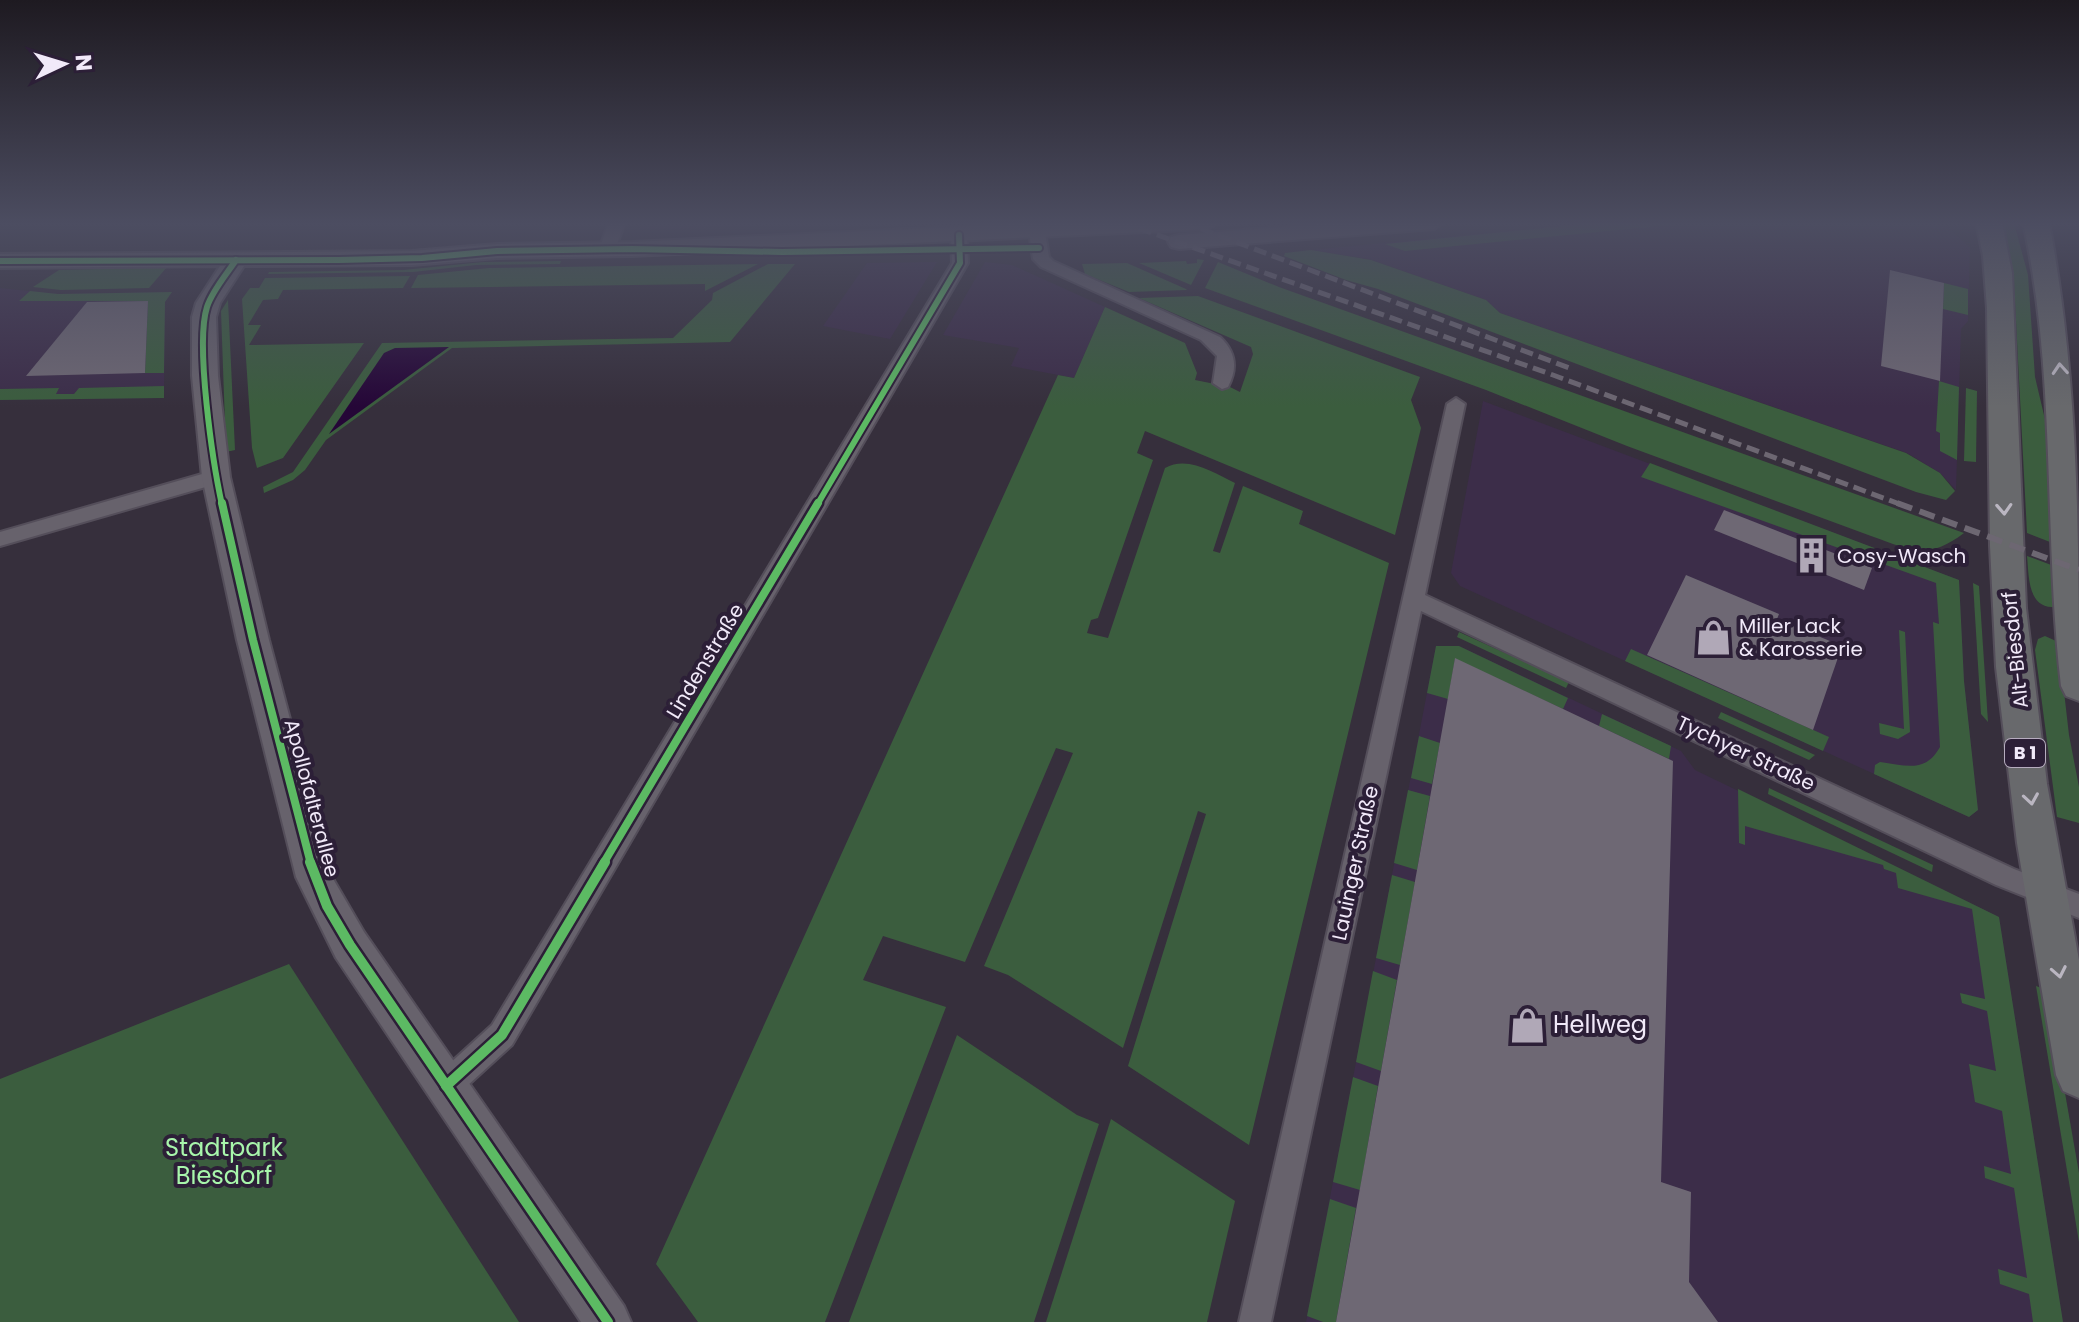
<svg xmlns="http://www.w3.org/2000/svg" width="2079" height="1322" viewBox="0 0 2079 1322" font-family="Poppins,sans-serif">
<rect width="100%" height="100%" fill="#362f3c"/>
<g fill="#3c2d49">
<polygon points="643,222 849,222 640,230"/>
<polygon points="1602,222 1940,222 1970,247 1968,321 1961,329 1956,490 1940,473 1907,453 1500,313 1486,300 1369,259 1311,250"/>
<polygon points="937,262 890,339 823,326 867,263"/>
<polygon points="985,262 1012,265 1105,307 1074,378 1011,366 1019,348 943,335"/>
<polygon points="0,288 58,294 172,292 165,302 164,398 0,400"/>
<polygon points="1483,401 1959,580 1964,681 1978,810 1969,817 1460,586 1451,573"/>
<polygon points="1436,646 1459,646 1681,751 1695,770 1999,917 2063,1322 1306,1322"/>
</g>
<g fill="#3b5d3e">
<polygon points="1602,222 1700,222 1405,251 1385,244"/>
<polygon points="2000,222 2014,223 2028,275 2035,377 2048,432 2050,542 2027,533 2014,282"/>
<polygon points="1311,250 1371,260 1486,300 1500,313 1906,453 1940,473 1955,491 1946,500 1916,492 1378,289 1346,280 1284,256 1285,253"/>
<polygon points="1197,259 1204,260 1191,285 1139,263 1186,261 1187,264 1197,263"/>
<polygon points="561,261 560,264 476,265 413,272 268,274 269,272 403,270 483,262"/>
<path d="M1218 262 1279 287 1964 533C1927 561 1911 550 1871 536L1627 446 1486 390 1205 288Z"/>
<polygon points="1127,263 1186,289 1187,290 1129,292 1085,274 1082,264"/>
<polygon points="758,264 705,291 705,284 411,288 418,275 489,268"/>
<polygon points="768,264 795,264 730,342 452,348 326,440 305,470 293,480 264,493 263,487 293,472 382,343 673,338 712,300 713,293"/>
<polygon points="167,267 149,288 61,290 33,287 59,270"/>
<polygon points="410,276 403,288 283,290 278,299 263,300 248,325 261,325 249,345 364,343 283,458 257,468 252,448 242,299 250,288 259,288 265,278"/>
<polygon points="1944,283 1968,289 1968,315 1943,309"/>
<polygon points="30,291 58,294 172,292 165,302 164,373 145,373 148,301 19,301"/>
<path d="M1198 296 1420 377 1411 400 1421 428 1395 535 1145 431 1137 453 1153 460 1098 618 1091 620 1087 633 1108 638 1165 468C1188 455 1214 473 1235 483L1213 551 1220 553 1243 486 1303 511 1299 524 1389 563 1249 1145 1128 1066 1206 814 1198 811 1123 1048 1008 975 984 966 1073 753 1056 748 965 962 883 936 863 980 946 1007 825 1322H698L656 1264 1058 375 1074 378 1105 307 1185 343 1197 373 1195 380 1230 387 1240 392 1253 354 1251 347 1139 298Z"/>
<polygon points="228,300 235,450 226,452 221,311"/>
<polygon points="1939,381 1959,387 1957,460 1940,451 1940,433 1936,431"/>
<polygon points="164,386 164,398 0,400 0,389 59,388 56,394 74,394 79,388"/>
<polygon points="1966,388 1977,391 1976,462 1964,461"/>
<path d="M1650 463 1959 580 1964 681 1978 810 1969 817 1874 774 1875 765 1880 762C1905 765 1925 774 1940 747L1933 622 1939 624 1936 583 1641 477Z"/>
<path d="M2027 556 2054 566 2056 604 2052 607C2027 606 2029 574 2027 556Z"/>
<polygon points="1973,583 1979,586 1988,722 1981,714"/>
<polygon points="1899,630 1905,632 1910,732 1898,739 1880,734 1879,723 1904,729"/>
<polygon points="1459,632 1569,682 1566,688 1457,637"/>
<polygon points="2045,636 2056,641 2059,648 2069,735 2079,787 2079,823 2057,817 2035,650 2038,639"/>
<polygon points="1436,646 1459,646 1568,698 1563,709 1455,659 1448,699 1427,693"/>
<polygon points="1631,649 1829,737 1823,751 1625,661"/>
<polygon points="1721,712 1815,755 1809,760 1718,718"/>
<polygon points="1602,714 1671,746 1669,759 1599,726"/>
<polygon points="1419,736 1440,743 1432,784 1411,778"/>
<polygon points="1769,788 1933,865 1932,872 1768,794"/>
<polygon points="1738,789 1999,917 2063,1322 2033,1322 2029,1294 2000,1284 1998,1269 2027,1278 2014,1188 1985,1178 1984,1166 2011,1174 2002,1111 1975,1102 1969,1064 1996,1071 1987,1011 1962,1003 1960,993 1985,999 1972,909 1898,888 1896,873 1884,869 1883,865 1745,826 1745,845 1739,843"/>
<polygon points="1408,790 1430,796 1417,870 1394,863"/>
<polygon points="1392,875 1415,882 1400,965 1376,958"/>
<polygon points="289,964 519,1322 0,1322 0,1079"/>
<polygon points="1373,971 1397,980 1381,1071 1356,1062"/>
<polygon points="2036,986 2047,990 2079,1173 2079,1242"/>
<polygon points="957,1035 1077,1115 1099,1124 1034,1322 849,1322"/>
<polygon points="1353,1077 1378,1086 1360,1190 1333,1182"/>
<polygon points="1111,1119 1235,1201 1207,1322 1046,1322"/>
<polygon points="1330,1199 1356,1208 1336,1322 1323,1322 1307,1316"/>
</g>
<polygon fill="#250637" points="449,347 329,434 384,353 395,348"/>
<g fill="#6e6874">
<polygon points="1890,270 1944,283 1940,381 1881,366"/>
<polygon points="148,301 145,373 26,376 87,302"/>
<polygon points="1724,510 1872,568 1864,590 1714,530"/>
<polygon points="1686,575 1779,614 1777,619 1842,646 1813,730 1647,655"/>
<polygon points="1455,658 1673,761 1661,1182 1691,1192 1689,1282 1718,1322 1336,1322"/>
</g>
<g fill="none" stroke-linecap="round" stroke-linejoin="round">
<defs>
<g id="street">
<polygon points="609,222 625,222 615,250 607,255 599,250"/>
<path d="M1037 227 1045 232 1049 257 1053 261 1220 337C1236 352 1238 368 1228 387L1222 389 1213 383 1217 356 1201 340 1041 267 1033 259 1029 232Z"/>
<polygon points="959,230 967,235 968,263 512,1045 456,1096 446,1100 436,1096 432,1086 436,1076 492,1025 952,263 951,235"/>
<polygon points="1456,398 1465,404 1425,595 2014,869 2079,894 2079,918 1996,885 1421,611 1271,1322 1239,1322 1447,404"/>
<polygon points="216,470 223,472 226,477 223,482 0,546 0,532"/>
</g>
<g id="secondary">
<polygon points="1062,222 1219,222 1208,229 632,256 497,258 412,265 244,266 220,303 216,317 218,376 230,477 269,640 332,877 364,932 624,1306 631,1322 581,1322 336,958 296,877 237,640 202,477 192,376 192,317 196,303 220,266 0,268 0,254 412,251 497,244 632,242"/>
<polygon points="1347,222 1445,222 1434,229 1179,249 1171,247 1168,242 1171,237 1179,235"/>
</g>
<g id="primary">
<polygon points="1976,222 2002,222 2012,273 2026,608 2047,784 2079,960 2079,1098 2063,1091 2056,1075 2017,843 1996,667 1990,546 1987,308 1983,256"/>
<path d="M2023 222H2049C2079 379 2079 540 2079 701L2066 696 2061 686C2043 530 2057 377 2023 222Z"/>
</g>
</defs>
<use href="#street" stroke="#544e5a" stroke-width="4"/>
<use href="#secondary" stroke="#544e5a" stroke-width="4"/>
<use href="#primary" stroke="#544e5a" stroke-width="4"/>
<use href="#street" fill="#67626c" fill-rule="evenodd"/>
<use href="#secondary" fill="#67626c" fill-rule="evenodd"/>
<use href="#primary" fill="#68696c" fill-rule="evenodd"/>
<g stroke="#6d6772" stroke-width="5" stroke-dasharray="13 6" stroke-linecap="butt">
<polyline points="1121,222 1553,375 1902,505"/>
<polyline points="1183,222 1572,369"/>
</g>
<polyline stroke="#6d6772" stroke-width="6" stroke-dasharray="16 8" stroke-linecap="butt" points="1897,503 2079,570"/>
<defs>
<g id="cycleway-far2">
<polyline points="0,261 339,260 422,258 497,251 632,249 782,252 1039,248"/>
<path d="M222 505C213 464 195 344 207 307 212 291 226 275 236 260"/>
<polyline points="817,505 960,263 959,235"/>
</g>
<g id="cycleway-far1">
<polyline points="222,503 253,640 311,864"/>
<polyline points="603,864 818,503"/>
</g>
<g id="cycleway">
<polyline points="310,862 327,906 350,945 608,1322"/>
<polyline points="446,1086 502,1035 605,862"/>
</g>
</defs>
<use href="#cycleway-far2" stroke="#2c1f37" stroke-width="10"/>
<use href="#cycleway-far1" stroke="#2c1f37" stroke-width="13"/>
<use href="#cycleway" stroke="#2c1f37" stroke-width="15"/>
<use href="#cycleway-far2" stroke="#5cba63" stroke-width="6"/>
<use href="#cycleway-far1" stroke="#5cba63" stroke-width="8"/>
<use href="#cycleway" stroke="#5cba63" stroke-width="10"/>
</g>
<defs><path id="oneway-chevron" d="M-2-3.5L2.5 0L-2 3.5" fill="none" stroke-width="1.6" stroke-linecap="round" stroke-linejoin="round" transform="scale(2)"/></defs>
<g stroke="#bab6c1">
<use href="#oneway-chevron" transform="translate(2060 369) rotate(-94)"/>
<use href="#oneway-chevron" transform="translate(2004 509) rotate(87)"/>
<use href="#oneway-chevron" transform="translate(2031 799) rotate(81)"/>
<use href="#oneway-chevron" transform="translate(2059 972) rotate(79)"/>
</g>
<linearGradient id="sky" x2="0" y2="1"><stop stop-color="#1e1a21"/><stop offset="0.55" stop-color="#4c4d61"/><stop offset="1" stop-color="#4c4d61" stop-opacity="0"/></linearGradient>
<rect width="2079" height="407" fill="url(#sky)"/>
<defs>
<symbol id="building-bare" viewBox="-9 -9 18 18"><path d="M-4-6H4V6H1V3H-1V6H-4ZM-2.5-4.3h1.7v1.8h-1.7ZM.8-4.3h1.7v1.8H.8ZM-2.5-1h1.7V.8h-1.7ZM.8-1h1.7V.8H.8Z" fill="#b0a8b7" stroke="#2c1f37" stroke-width="2.5" paint-order="stroke"/></symbol>
<symbol id="shop-bare" viewBox="-9 -9 18 18"><path d="M-5-2.5h2.3a2.7 3.5 0 0 1 5.4 0H5L5.5 6h-11ZM-1.5-2.5h3a1.5 2.3 0 0 0-3 0Z" fill="#b0a8b7" stroke="#2c1f37" stroke-width="2.5" paint-order="stroke"/></symbol>
</defs>
<g fill-rule="evenodd">
<use href="#building-bare" x="1786" y="530" width="51" height="51"/>
<use href="#shop-bare" x="1688" y="612" width="51" height="51"/>
<use href="#shop-bare" x="1502" y="1000" width="51" height="51"/>
</g>
<g text-anchor="middle" stroke-width="8" stroke-linejoin="round" paint-order="stroke">
<rect fill="#2c1f37" stroke="#b6acbf" stroke-width="2" x="2005" y="739" width="40" height="28" rx="6"/>
<g font-size="18" font-weight="bold" fill="#f1e9f9">
<text x="2025" y="759">B 1</text>
</g>
<g font-size="20" fill="#f1e9f9" stroke="#2c1f37" text-anchor="start">
<text x="1837" y="563">Cosy-Wasch</text>
<text x="1739" y="633">Miller Lack<tspan x="1739" dy="23">&amp; Karosserie</tspan></text>
</g>
<g font-size="20" fill="#f1e9f9" stroke="#2c1f37">
<text transform="translate(2015 650) rotate(-96)" y="7">Alt-Biesdorf</text>
<text transform="translate(705 661) rotate(-59)" y="7">Lindenstraße</text>
<text transform="translate(1746 753) rotate(25)" y="7">Tychyer Straße</text>
<text transform="translate(312 798) rotate(75)" y="7">Apollofalterallee</text>
<text transform="translate(1355 863) rotate(-78)" y="7">Lauinger Straße</text>
</g>
<g font-size="24" fill="#f1e9f9" stroke="#2c1f37" text-anchor="start">
<text x="1553" y="1033">Hellweg</text>
</g>
<g font-size="24" fill="#a8f6ab" stroke="#2c1f37">
<text x="224" y="1156">Stadtpark<tspan x="224" dy="28">Biesdorf</tspan></text>
</g>
</g>
<g transform="translate(64 64) rotate(86)" stroke="#2c1f37" stroke-width="6" paint-order="stroke">
<path d="M0-6L14 30L0 20L-14 30Z" fill="#f1e9f9"/>
<text y="-12" font-size="22" font-weight="bold" text-anchor="middle" fill="#f1e9f9">N</text>
</g>
</svg>
